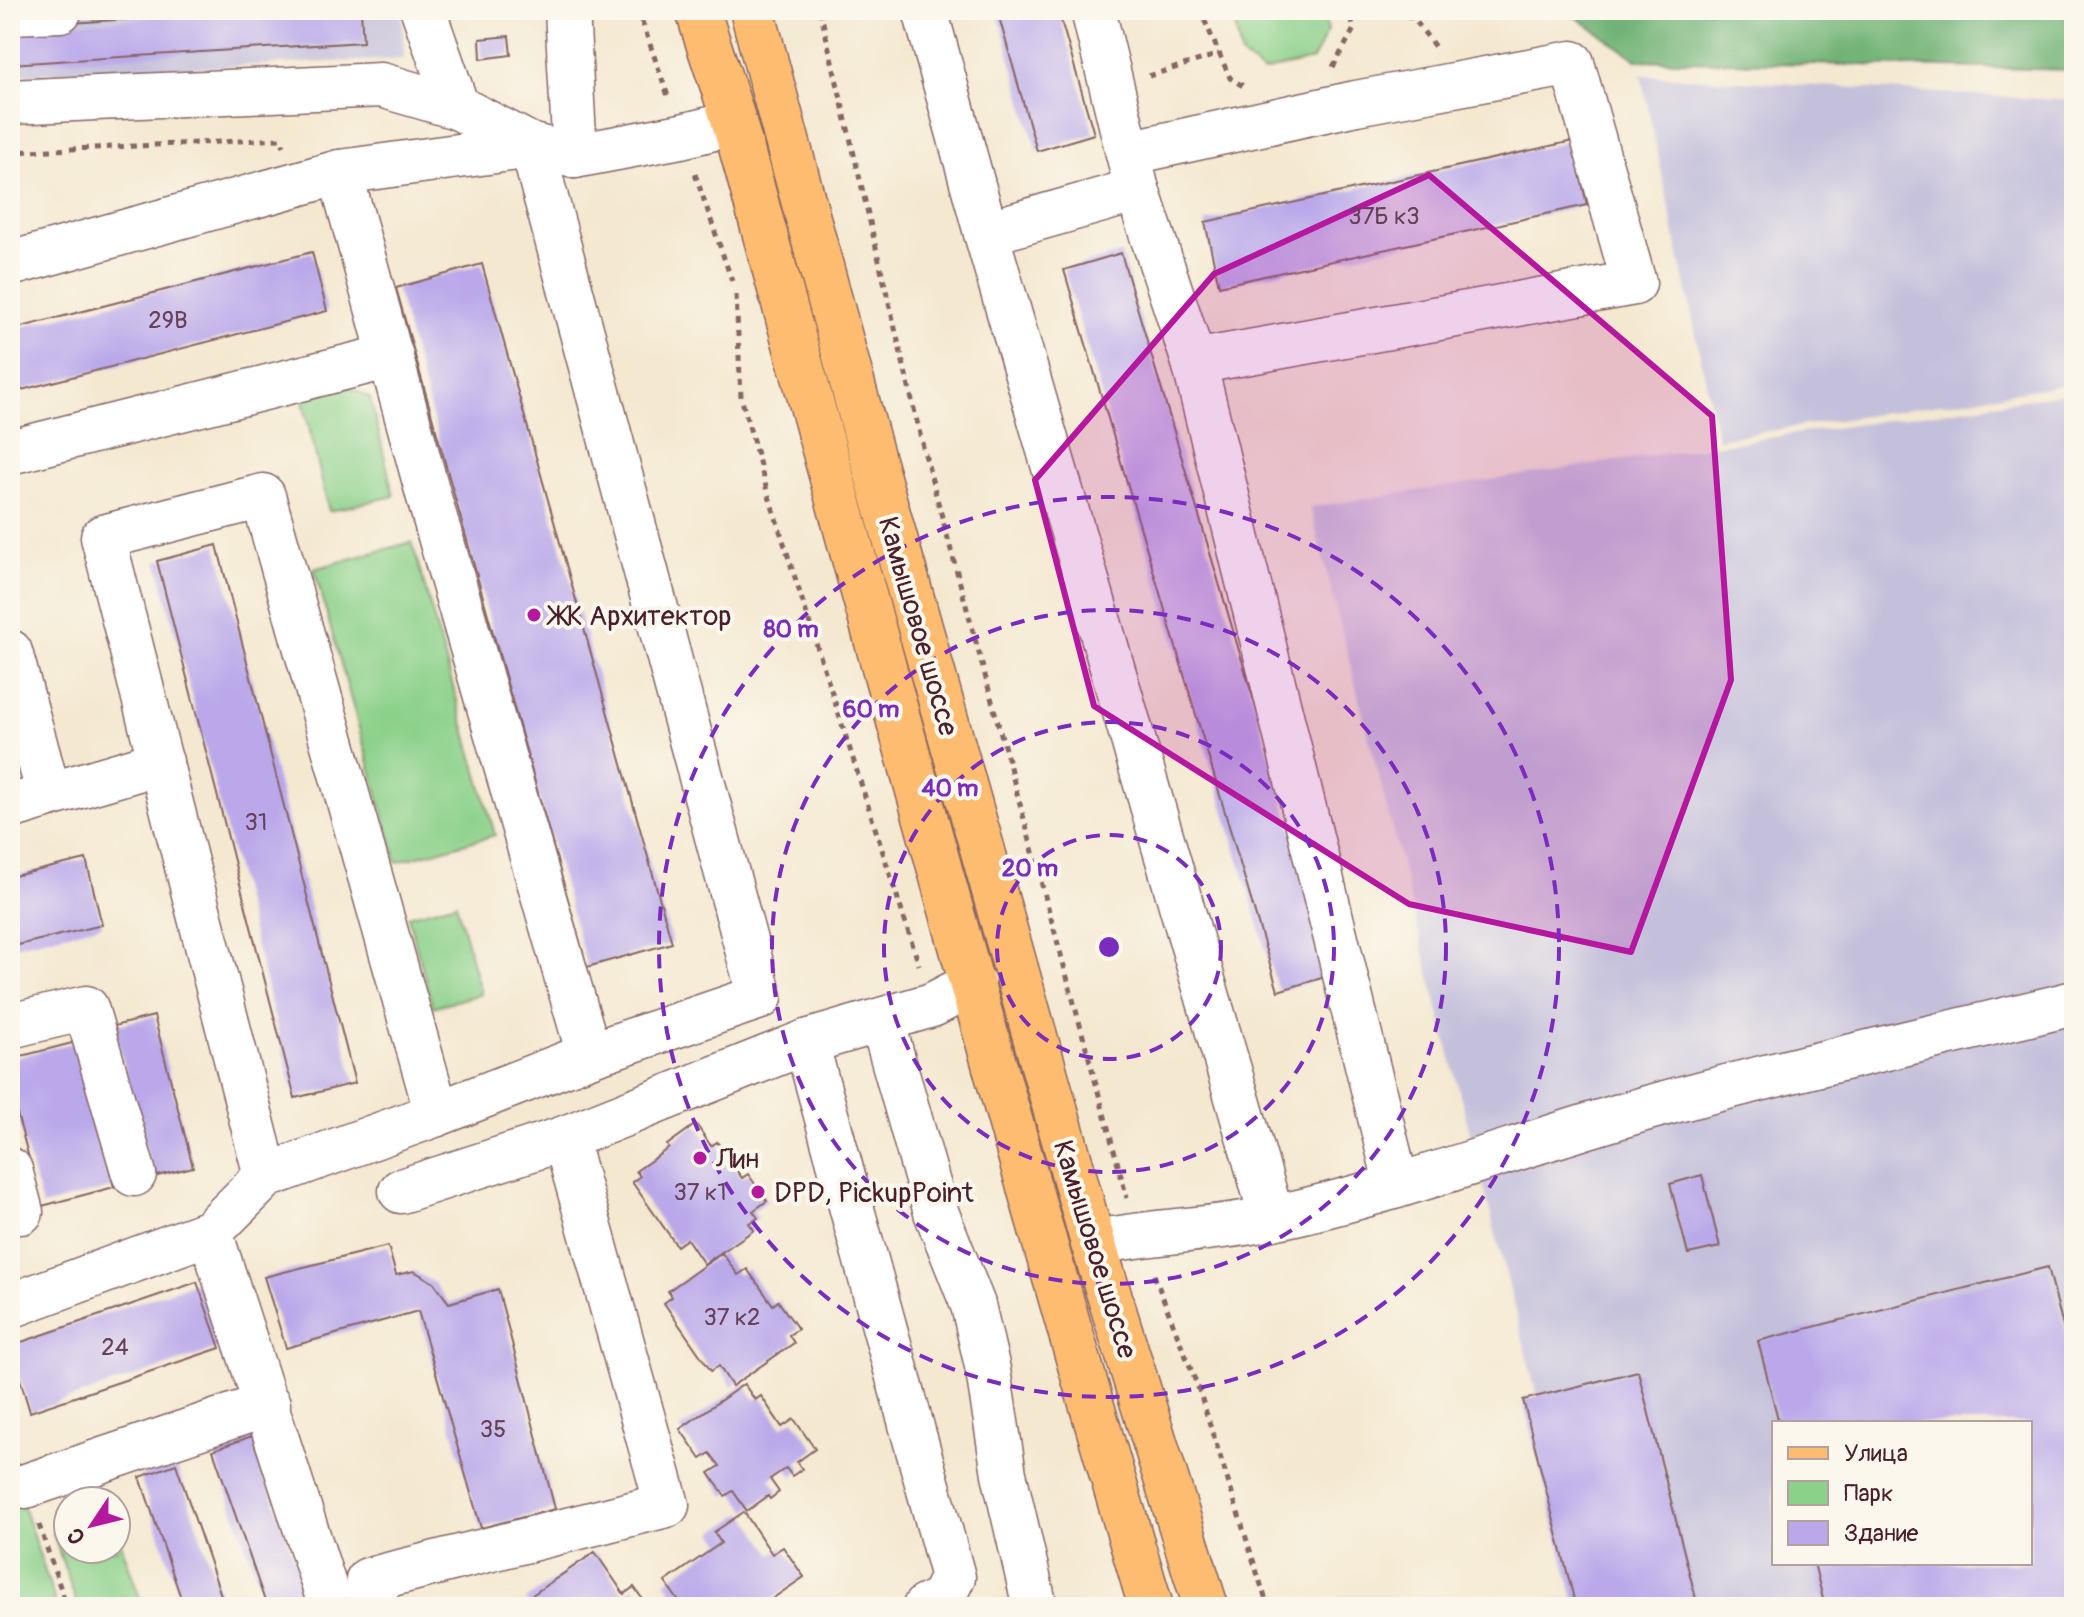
<svg xmlns="http://www.w3.org/2000/svg" width="2084" height="1617" viewBox="0 0 2084 1617" font-family="Pangolin,sans-serif">
<rect width="100%" height="100%" fill="#fbf7ec"/>
<filter id="ink" filterUnits="userSpaceOnUse"><feTurbulence type="fractalNoise" baseFrequency=".0125" numOctaves="2"/><feDisplacementMap in="SourceGraphic" scale="16" xChannelSelector="R" yChannelSelector="G"/><feConvolveMatrix kernelMatrix="1 2 1 2 8 2 1 2 1" color-interpolation-filters="sRGB"/></filter>
<filter id="wash" filterUnits="userSpaceOnUse"><feTurbulence type="fractalNoise" baseFrequency=".006" numOctaves="4" result="noise"/><feDisplacementMap in="SourceGraphic" scale="32" xChannelSelector="R" yChannelSelector="G"/><feGaussianBlur stdDeviation="1.8" result="paint"/><feColorMatrix in="noise" values="0 0 0 0 0 0 0 0 0 0 0 0 0 0 0 0 0 1.4 0 .05"/><feComposite in="paint" operator="in"/></filter>
<g filter="url(#wash)">
<rect width="100%" height="100%" fill="#f4e8d0"/>
<g fill="#c4c0db" fill-rule="evenodd">
<polygon points="10,10 402,10 404,59 10,75"/>
<polygon points="1641,75 2074,101 2074,383 1718,439"/>
<path d="M2074 392V1607H1591L1310 507ZM1774 1423H2030V1563H1774Z"/>
</g>
<g fill="#8cd18a" stroke="#6b785a" stroke-width="2">
<polygon points="1241,10 1322,10 1328,30 1313,60 1262,72 1241,55 1234,18"/>
<polygon points="342,383 370,398 394,496 329,511 301,393"/>
<polygon points="412,542 495,835 397,862 314,569"/>
<polygon points="456,903 481,994 433,1007 408,916"/>
<polygon points="10,1468 57,1607 17,1607 10,1588"/>
<polygon points="68,1529 68,1549 116,1549 116,1529 143,1607 78,1607 53,1534"/>
</g>
<polygon fill="#71b376" stroke="#5e6950" stroke-width="2" points="1566,10 2074,10 2074,70 1637,60"/>
<g id="blocks">
<g fill="#baa8ea">
<polygon points="268,10 361,10 363,42 10,64 10,27"/>
<polygon points="997,10 1058,10 1094,134 1037,151"/>
<polygon points="509,36 511,55 481,59 480,39"/>
<polygon points="1573,141 1587,205 1219,286 1205,222"/>
<polygon points="312,252 327,311 10,393 10,330"/>
<polygon points="1121,253 1335,974 1278,991 1064,270"/>
<polygon points="482,264 672,943 587,967 396,288"/>
<polygon points="217,545 355,1083 295,1098 157,561"/>
<polygon points="86,859 102,925 10,947 10,877"/>
<polygon points="154,1016 193,1167 153,1177 114,1026"/>
<polygon points="76,1042 114,1187 42,1206 10,1088 10,1059"/>
<polygon points="696,1124 711,1146 717,1142 742,1178 748,1174 767,1201 753,1211 758,1218 749,1223 754,1230 704,1264 687,1239 677,1246 632,1182 640,1176 636,1171 669,1148 667,1145"/>
<polygon points="1702,1175 1720,1247 1688,1254 1670,1184"/>
<polygon points="388,1246 396,1275 414,1271 434,1283 449,1303 498,1289 555,1509 481,1528 418,1311 286,1348 264,1277"/>
<polygon points="722,1253 738,1275 747,1269 773,1305 778,1301 798,1329 789,1335 794,1343 732,1386 719,1366 711,1371 664,1303 672,1297 668,1291"/>
<polygon points="2048,1267 2074,1369 2074,1607 1825,1607 1814,1563 2030,1563 2030,1423 1779,1423 1758,1341"/>
<polygon points="197,1282 220,1348 30,1412 10,1346"/>
<polygon points="1638,1371 1698,1607 1576,1607 1523,1400"/>
<polygon points="744,1384 755,1400 761,1396 782,1427 794,1419 815,1449 797,1462 802,1469 792,1476 786,1468 770,1479 779,1492 770,1499 768,1496 747,1511 733,1491 725,1496 709,1473 720,1466 710,1453 701,1459 680,1429"/>
<polygon points="252,1436 311,1607 267,1607 213,1450"/>
<polygon points="176,1464 225,1607 184,1607 140,1477"/>
<polygon points="744,1512 772,1554 783,1547 804,1577 766,1603 769,1607 698,1607 696,1604 692,1607 683,1607 665,1582 721,1543 714,1532"/>
<polygon points="595,1552 624,1594 634,1587 648,1607 531,1607 525,1600"/>
</g>
</g>
</g>
<g filter="url(#ink)">
<use href="#blocks" fill-opacity="0" stroke="#866565" stroke-width="2"/>
<g fill="none" stroke-linecap="round" stroke-linejoin="round">
<defs>
<g id="minor">
<polyline points="423,10 457,107 532,146 575,156 681,136 734,123"/>
<polyline points="567,10 575,156"/>
<polyline points="925,10 986,233 1272,1218"/>
<polyline points="1093,10 1137,190 1194,362 1397,1186"/>
<polyline points="10,12 60,10"/>
<polyline points="10,102 381,85 457,107"/>
<polygon points="532,146 760,997 589,1055 430,501 340,172"/>
<polyline points="1128,153 1356,103 1572,63 1634,283 1194,362"/>
<polyline points="986,233 1137,190"/>
<polyline points="10,264 340,172"/>
<polyline points="10,452 391,356"/>
<polyline points="10,652 49,795 10,807"/>
<polyline points="49,795 161,762"/>
<polyline points="882,1020 936,1212 973,1305 988,1370 1004,1474 1035,1607"/>
<polyline points="10,1026 86,1008 134,1174"/>
<polyline points="806,1042 953,1577 942,1599 925,1607"/>
<polyline points="437,1114 589,1055"/>
<polyline points="10,1170 21,1212"/>
<polyline points="401,1191 565,1138 806,1042 932,1005 973,984"/>
<polyline points="210,1232 331,1607"/>
<path d="M1093 1243C1152 1230 1213 1231 1272 1218 1405 1190 1531 1140 1662 1104 1798 1067 1937 1037 2074 1003"/>
<polyline points="10,1306 210,1232 266,1176 437,1114 263,496 103,537 266,1176"/>
<polyline points="26,1486 268,1404"/>
<polyline points="377,1607 368,1580 667,1505 565,1138"/>
</g>
<g id="major">
<path d="M698 10C709 50 725 89 736 129 872 622 1005 1117 1151 1607"/>
<polyline points="752,10 873,460 1093,1243 1206,1607"/>
</g>
</defs>
<use href="#minor" stroke="#866565" stroke-width="47"/>
<use href="#major" stroke="#866565" stroke-width="47"/>
<g stroke="#866565" stroke-width="5" stroke-dasharray="6 6" stroke-linecap="butt">
<polyline points="638,10 668,96"/>
<polyline points="820,10 923,447 1127,1198"/>
<polyline points="1208,10 1203,17 1230,78 1243,86"/>
<polyline points="1396,10 1415,20 1435,47"/>
<polyline points="1333,67 1354,29 1349,10"/>
<polyline points="1149,76 1219,54"/>
<polyline points="10,152 281,139 284,146"/>
<polyline points="695,174 732,281"/>
<polyline points="736,295 741,397 766,487 919,965"/>
<polyline points="1154,1275 1199,1390 1268,1607"/>
<polyline points="39,1525 67,1607"/>
</g>
<use href="#minor" stroke="#fff" stroke-width="44"/>
<use href="#major" stroke="#fdbc6f" stroke-width="44"/>
</g>
</g>
<path fill="#b5179e" fill-opacity="0.2" stroke="#b5179e" stroke-width="6" stroke-linejoin="round" d="M1429 175 1712 416 1731 680 1631 952 1409 904 1094 706 1035 480 1214 274Z"/>
<g fill="none" stroke="#7b2cbf" stroke-width="4" stroke-dasharray="14 10">
<circle cx="1109" cy="947" r="112"/>
<circle cx="1109" cy="947" r="225"/>
<circle cx="1109" cy="947" r="337"/>
<circle cx="1109" cy="947" r="450"/>
</g>
<g fill="#b5179e" stroke="#fbf7ec" stroke-width="3">
<circle cx="534" cy="615" r="8"/>
<circle cx="700" cy="1158" r="8"/>
<circle cx="758" cy="1192" r="8"/>
</g>
<g text-anchor="middle" stroke-width="8" stroke-linejoin="round" paint-order="stroke">
<g font-size="24" fill="#66415b">
<text x="1384" y="224">37Б к3</text>
<text x="168" y="328">29В</text>
<text x="256" y="830">31</text>
<text x="700" y="1200">37 к1</text>
<text x="732" y="1325">37 к2</text>
<text x="115" y="1355">24</text>
<text x="493" y="1437">35</text>
</g>
<g font-size="28" fill="#4a1f2b" stroke="#fbf7ec" text-anchor="start">
<text x="550" y="625">ЖК Архитектор</text>
<text x="716" y="1168">Лин</text>
<text x="774" y="1202">DPD, PickupPoint</text>
</g>
<g font-size="28" fill="#4a1f2b" stroke="#fbf7ec">
<text transform="translate(919 626) rotate(74)" y="10">Камышовое шоссе</text>
<text transform="translate(1096 1249) rotate(73)" y="10">Камышовое шоссе</text>
</g>
</g>
<circle cx="1109" cy="947" r="12" fill="#7b2cbf" stroke="#fbf7ec" stroke-width="4"/>
<g font-size="24" text-anchor="middle" font-weight="bold" fill="#7b2cbf" stroke="#fbf7ec" stroke-width="8" stroke-linejoin="round" paint-order="stroke">
<text x="791" y="637">80 m</text>
<text x="871" y="717">60 m</text>
<text x="950" y="796">40 m</text>
<text x="1030" y="876">20 m</text>
</g>
<rect width="2084" height="1617" fill="none" stroke="#fbf7ec" stroke-width="40"/>
<rect x="1772" y="1421" width="260" height="144" fill="#fbf7ec" stroke="#b4a19f" stroke-width="2"/>
<rect x="1788" y="1447" width="40" height="12" fill="#fdbc6f" stroke="#b4a19f" stroke-width="2"/>
<text x="1844" y="1461" font-size="24" fill="#4a1f2b">Улица</text>
<rect x="1788" y="1481" width="40" height="24" fill="#8cd18a" stroke="#b4a19f" stroke-width="2"/>
<text x="1844" y="1501" font-size="24" fill="#4a1f2b">Парк</text>
<rect x="1788" y="1521" width="40" height="24" fill="#baa8ea" stroke="#b4a19f" stroke-width="2"/>
<text x="1844" y="1541" font-size="24" fill="#4a1f2b">Здание</text>
<g transform="translate(92 1525) rotate(235)"><circle r="38" fill="#fbf7ec" stroke="#b4a19f" stroke-width="2"/>
<path d="M0-6L14 30L0 20L-14 30Z" fill="#b5179e"/>
<text y="-12" font-size="22" font-weight="bold" text-anchor="middle" fill="#4a1f2b">С</text>
</g>
</svg>
